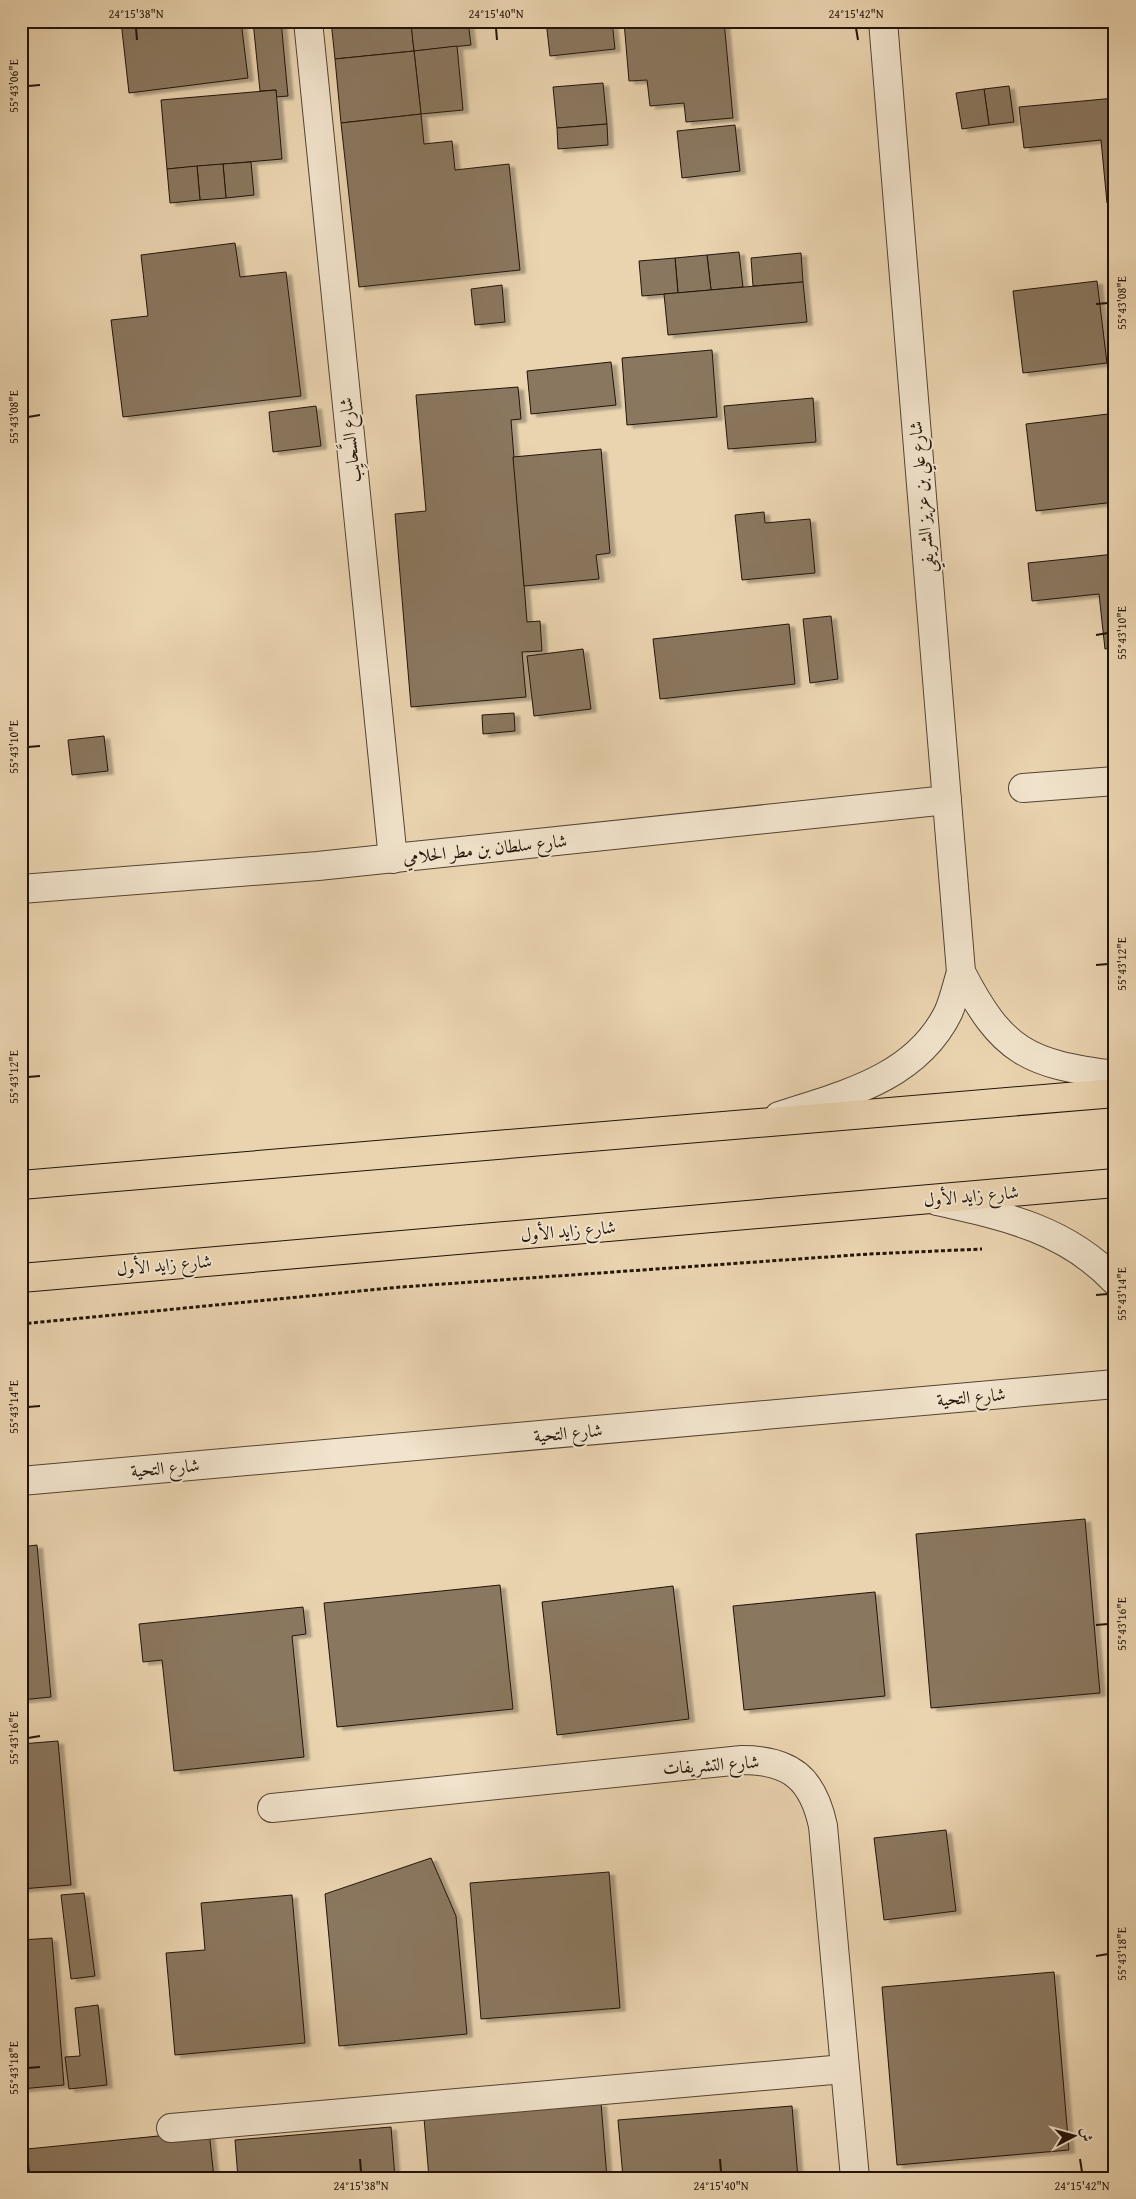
<svg xmlns="http://www.w3.org/2000/svg" width="1136" height="2199" viewBox="0 0 1136 2199" font-family="'Gentium Book Plus',Amiri,serif">
<defs>
<filter id="shadow"><feDropShadow dx="5.5" dy="3" stdDeviation="1" flood-color="#0004"/></filter>
</defs>
<rect width="100%" height="100%" fill="#ead4b0"/>
<filter id="stains"><feTurbulence type="fractalNoise" baseFrequency=".004" numOctaves="4"/><feColorMatrix values="0 0 0 0 .2 0 0 0 0 .09 0 0 0 0 .02 0 0 0 .5 -.17"/></filter>
<radialGradient id="worn" r=".72"><stop offset=".6" stop-color="#630" stop-opacity="0"/><stop offset="1" stop-color="#630" stop-opacity=".3"/></radialGradient>
<g fill="#8a775f" stroke="#231308" filter="url(#shadow)">
<polygon points="121,21 241,21 248,78 129,93"/>
<polygon points="253,21 281,21 288,96 276,97 276,90 260,91"/>
<polygon points="331,21 411,21 414,51 335,59"/>
<polygon points="440,21 468,21 471,45 414,51 411,24"/>
<polygon points="546,21 612,21 615,49 550,56"/>
<polygon points="724,21 733,118 686,122 684,103 650,106 647,80 629,81 624,22"/>
<polygon points="457,46 463,110 421,114 414,51"/>
<polygon points="414,51 421,114 341,123 335,59"/>
<polygon points="603,83 607,124 557,128 553,87"/>
<polygon points="1009,86 1014,122 989,125 984,89"/>
<polygon points="984,89 989,125 962,129 956,93"/>
<polygon points="276,90 282,159 167,169 161,100"/>
<polygon points="1115,98 1115,202 1107,203 1101,140 1024,148 1019,107"/>
<polygon points="421,114 424,144 452,141 455,170 509,164 520,270 359,287 341,123"/>
<polygon points="607,124 608,145 558,149 557,128"/>
<polygon points="735,125 740,171 682,178 677,131"/>
<polygon points="251,162 254,195 226,198 223,164"/>
<polygon points="223,164 226,198 200,200 197,166"/>
<polygon points="197,166 200,200 170,203 167,169"/>
<polygon points="235,243 240,277 286,272 301,396 123,417 111,320 148,316 141,255"/>
<polygon points="739,252 743,287 711,290 707,255"/>
<polygon points="801,253 803,282 753,286 751,258"/>
<polygon points="707,255 711,290 678,293 675,258"/>
<polygon points="675,258 678,293 642,296 639,261"/>
<polygon points="1097,281 1107,363 1023,373 1013,291"/>
<polygon points="803,282 807,322 668,335 664,294"/>
<polygon points="502,285 505,322 475,325 471,289"/>
<polygon points="712,350 717,417 627,425 622,358"/>
<polygon points="611,362 616,405 531,414 527,371"/>
<polygon points="518,387 521,419 511,420 527,622 540,621 542,651 522,652 526,697 411,707 395,514 426,511 416,395"/>
<polygon points="813,398 816,442 728,449 724,406"/>
<polygon points="316,406 321,446 273,452 269,412"/>
<polygon points="1108,414 1115,470 1115,502 1036,511 1026,424"/>
<polygon points="601,449 610,553 596,555 599,579 524,586 513,457"/>
<polygon points="764,512 765,523 810,519 815,573 742,580 735,515"/>
<polygon points="1115,554 1115,648 1105,649 1099,594 1032,601 1028,563"/>
<polygon points="831,616 838,679 810,683 803,619"/>
<polygon points="789,624 795,684 660,699 653,639"/>
<polygon points="583,649 591,709 534,716 527,656"/>
<polygon points="514,713 515,731 483,734 482,715"/>
<polygon points="104,736 108,771 72,775 68,740"/>
<polygon points="1085,1519 1100,1693 931,1708 916,1534"/>
<polygon points="37,1545 51,1697 21,1700 21,1547"/>
<polygon points="500,1585 513,1709 337,1727 324,1603"/>
<polygon points="673,1586 689,1719 557,1735 542,1602"/>
<polygon points="875,1592 885,1696 744,1710 733,1606"/>
<polygon points="303,1607 306,1634 292,1636 304,1757 174,1771 162,1660 143,1662 139,1624"/>
<polygon points="58,1741 71,1885 21,1889 21,1744"/>
<polygon points="946,1830 956,1911 884,1920 874,1838"/>
<polygon points="431,1858 456,1916 467,2034 339,2046 325,1894"/>
<polygon points="609,1872 620,2008 481,2019 470,1883"/>
<polygon points="84,1893 95,1976 71,1979 61,1895"/>
<polygon points="292,1895 305,2043 175,2055 166,1953 205,1950 201,1903"/>
<polygon points="52,1938 64,2085 21,2089 21,1940"/>
<polygon points="1054,1972 1069,2150 897,2165 882,1987"/>
<polygon points="98,2005 107,2085 69,2089 65,2057 80,2056 75,2008"/>
<polygon points="601,2103 607,2178 429,2178 424,2118"/>
<polygon points="792,2106 798,2178 623,2178 618,2120"/>
<polygon points="391,2127 395,2178 238,2178 235,2140"/>
<polygon points="209,2131 214,2178 30,2178 27,2149"/>
</g>
<g fill="none" stroke-linecap="round" stroke-linejoin="round">
<defs>
<g id="street">
<polyline points="308,21 393,859"/>
<polyline points="1023,788 1115,781"/>
<polyline points="21,889 318,866 947,800"/>
<path d="M961 972C1002 1052 1028 1064 1115 1075"/>
<path d="M779 1116C843 1095 915 1079 948 1013 954 1000 957 985 961 972L883 21"/>
<path d="M937 1201C1004 1216 1066 1229 1115 1281"/>
<polyline points="21,1481 1115,1384"/>
<path d="M272 1808 742 1760C791 1760 813 1779 823 1826L855 2178"/>
<polyline points="171,2128 844,2069"/>
</g>
<g id="primary">
<polyline points="21,1185 1115,1093"/>
<polyline points="21,1278 1115,1183"/>
</g>
</defs>
<use href="#street" stroke="#554332" stroke-width="30"/>
<use href="#primary" stroke="#231308" stroke-width="30"/>
<polyline stroke="#231308" stroke-width="3" stroke-dasharray="4 2.5" stroke-linecap="butt" points="21,1324 401,1287 869,1254 982,1249"/>
<use href="#street" stroke="#f1e3cc" stroke-width="28"/>
<use href="#primary" stroke="#ead4b0" stroke-width="28"/>
</g>
<path fill="none" stroke="#231308" stroke-width="2" d="M136 28 137 40M496 28 497 40M856 28 858 40M28 86 40 85M1096 304 1108 303M28 417 40 415M1096 635 1108 633M28 747 40 746M1096 965 1108 964M28 1077 40 1076M1096 1295 1108 1294M28 1407 40 1406M1096 1625 1108 1624M28 1738 40 1736M1096 1956 1108 1954M28 2068 40 2067M360 2159 361 2172M720 2159 721 2172M1080 2159 1082 2172"/>
<g text-anchor="middle" stroke-width="4" stroke-linejoin="round" paint-order="stroke">
<g font-size="18" fill="#231308" stroke="#f1e3cc">
<text transform="translate(350 440) rotate(-96)" y="6">شارع السَّحايِب</text>
<text transform="translate(922 497) rotate(-95)" y="6">شارع علي بن عزيز الشريفي</text>
<text transform="translate(485 849) rotate(-6)" y="6">شارع سلطان بن مطر الحلامي</text>
<text transform="translate(971 1196) rotate(-5)" y="6">شارع زايد الأول</text>
<text transform="translate(568 1231) rotate(-5)" y="6">شارع زايد الأول</text>
<text transform="translate(164 1265) rotate(-5)" y="6">شارع زايد الأول</text>
<text transform="translate(971 1397) rotate(-5)" y="6">شارع التحية</text>
<text transform="translate(568 1433) rotate(-5)" y="6">شارع التحية</text>
<text transform="translate(165 1468) rotate(-5)" y="6">شارع التحية</text>
<text transform="translate(711 1765) rotate(-4)" y="6">شارع التشريفات</text>
</g>
</g>
<rect width="1136" height="2199" fill="none" stroke="#ead4b0" stroke-width="55"/>
<g transform="translate(1074 2136) rotate(84)" stroke="#f1e3cc" stroke-width="4" paint-order="stroke">
<path d="M0-4L9 19L0 12L-9 19Z" fill="#231308"/>
<text y="-8" font-size="14" font-weight="bold" text-anchor="middle" fill="#231308">ش</text>
</g>
<rect x="28" y="28" width="1080" height="2144" fill="none" stroke="#231308" stroke-width="2"/>
<g font-size="12" text-anchor="middle" fill="#231308">
<text x="136" y="18">24°15'38"N</text>
<text x="496" y="18">24°15'40"N</text>
<text x="856" y="18">24°15'42"N</text>
<text transform="translate(14 86) rotate(-90)" y="4">55°43'06"E</text>
<text transform="translate(1122 303) rotate(-90)" y="4">55°43'08"E</text>
<text transform="translate(14 417) rotate(-90)" y="4">55°43'08"E</text>
<text transform="translate(1122 633) rotate(-90)" y="4">55°43'10"E</text>
<text transform="translate(14 747) rotate(-90)" y="4">55°43'10"E</text>
<text transform="translate(1122 964) rotate(-90)" y="4">55°43'12"E</text>
<text transform="translate(14 1077) rotate(-90)" y="4">55°43'12"E</text>
<text transform="translate(1122 1294) rotate(-90)" y="4">55°43'14"E</text>
<text transform="translate(14 1407) rotate(-90)" y="4">55°43'14"E</text>
<text transform="translate(1122 1624) rotate(-90)" y="4">55°43'16"E</text>
<text transform="translate(14 1738) rotate(-90)" y="4">55°43'16"E</text>
<text transform="translate(1122 1954) rotate(-90)" y="4">55°43'18"E</text>
<text transform="translate(14 2068) rotate(-90)" y="4">55°43'18"E</text>
<text x="361" y="2190">24°15'38"N</text>
<text x="721" y="2190">24°15'40"N</text>
<text x="1082" y="2190">24°15'42"N</text>
</g>
<rect width="100%" height="100%" filter="url(#stains)"/>
<rect width="100%" height="100%" fill="url(#worn)"/>
</svg>
